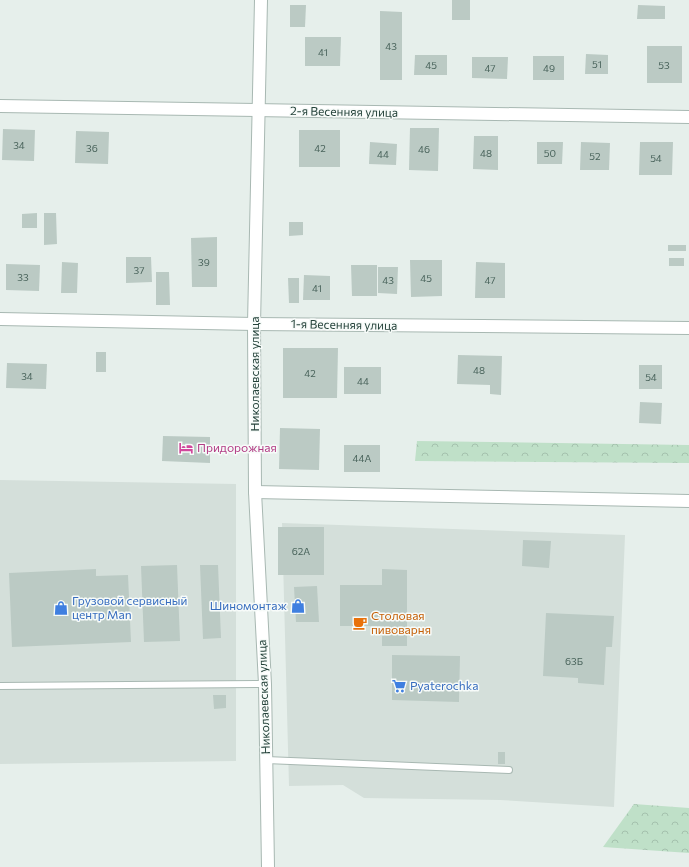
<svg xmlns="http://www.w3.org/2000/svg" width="689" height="867" viewBox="0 0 689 867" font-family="Commissioner,sans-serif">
<defs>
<pattern id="forest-crowns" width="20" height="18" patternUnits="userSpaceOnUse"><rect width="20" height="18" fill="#bfe0c8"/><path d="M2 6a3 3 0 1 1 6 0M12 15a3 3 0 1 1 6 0" fill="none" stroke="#a4c1ad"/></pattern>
</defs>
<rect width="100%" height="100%" fill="#e6efeb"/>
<g fill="#d4dfda">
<polygon points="0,480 236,484 236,761 0,764"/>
<polygon points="282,523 625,535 614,807 500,800 364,798 343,785 289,786"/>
</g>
<g fill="url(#forest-crowns)">
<polygon points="417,441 689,445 689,463 415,461"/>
<polygon points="634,804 689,808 689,853 603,847"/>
</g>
<g fill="#bbcac4">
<rect x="452" y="0" width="18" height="20"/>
<polygon points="290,5 306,5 305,27 290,27"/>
<polygon points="638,5 665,6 665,19 637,19"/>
<polygon points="380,11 402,12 402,80 380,80"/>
<polygon points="305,37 341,37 340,66 305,66"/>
<rect x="647" y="46" width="35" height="37"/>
<polygon points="586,54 608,55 608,74 585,74"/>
<polygon points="415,55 447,55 447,75 414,75"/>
<rect x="533" y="56" width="31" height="24"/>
<polygon points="472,57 508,57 507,79 472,78"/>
<polygon points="410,128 439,128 438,171 409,170"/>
<polygon points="3,129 35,130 34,161 2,160"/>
<rect x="299" y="130" width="41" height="37"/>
<polygon points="76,131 109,132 108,164 75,163"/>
<polygon points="474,136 498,136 498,170 473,169"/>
<polygon points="370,142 397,144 396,165 369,164"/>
<polygon points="537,142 563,142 562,164 537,164"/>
<polygon points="581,142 610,143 609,170 580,170"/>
<polygon points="640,142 673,142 672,175 639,175"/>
<polygon points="37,213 37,228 22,228 22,214"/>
<polygon points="44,213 56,213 57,244 44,245"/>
<polygon points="289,222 303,222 303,235 289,236"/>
<polygon points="217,237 217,287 192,287 191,238"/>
<rect x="668" y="245" width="18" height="6"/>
<polygon points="126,257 151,257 152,282 126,283"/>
<rect x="669" y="258" width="15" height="8"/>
<polygon points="410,260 442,260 442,296 411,297"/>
<polygon points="62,262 78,263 77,293 61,293"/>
<polygon points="476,262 505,263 505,298 475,298"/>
<polygon points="6,264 40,265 39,291 6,290"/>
<polygon points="351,265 377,265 377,296 352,296"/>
<polygon points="378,267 398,267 397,294 378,293"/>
<polygon points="156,272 169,272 170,305 156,305"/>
<polygon points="304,275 330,276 330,300 303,300"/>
<polygon points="288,278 299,278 299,303 289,303"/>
<polygon points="283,348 338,348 337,398 283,398"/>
<rect x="96" y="352" width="10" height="20"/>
<polygon points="458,355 502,356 501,395 490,394 490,385 457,384"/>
<polygon points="7,363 47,364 46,389 6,388"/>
<rect x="639" y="365" width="23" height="24"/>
<rect x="344" y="367" width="37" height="27"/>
<polygon points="640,402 662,403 661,424 639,423"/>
<polygon points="280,428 320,429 319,470 279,469"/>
<polygon points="163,436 210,437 210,463 162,461"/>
<rect x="344" y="445" width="36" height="27"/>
<rect x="278" y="527" width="46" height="48"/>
<polygon points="523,540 551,541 549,568 522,566"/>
<polygon points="177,565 180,641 144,642 141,566"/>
<polygon points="200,565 218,565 221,638 203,639"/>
<polygon points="96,569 96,576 128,575 131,642 12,647 9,573"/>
<polygon points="382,569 407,570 407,646 382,646 382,626 340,626 340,585 382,585"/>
<polygon points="317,586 319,622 296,622 294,587"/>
<polygon points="546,613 614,616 612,647 606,647 604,685 578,683 578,678 543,676"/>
<polygon points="392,655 460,656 459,702 392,700"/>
<polygon points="213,695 226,695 226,708 214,709"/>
<rect x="498" y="752" width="7" height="12"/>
</g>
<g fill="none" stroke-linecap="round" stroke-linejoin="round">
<defs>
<g id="lane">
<polyline points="0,686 265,684"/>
<polyline points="266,760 509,770"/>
</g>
<g id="street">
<polyline points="261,0 254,324 255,492 265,684 268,867"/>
<polyline points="0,106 689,117"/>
<polyline points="0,319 254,324 689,328"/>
<polyline points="255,492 689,501"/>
</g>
</defs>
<use href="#lane" stroke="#a8b8b2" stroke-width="8"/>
<use href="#street" stroke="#a8b8b2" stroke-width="14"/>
<use href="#lane" stroke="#fff" stroke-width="6"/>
<use href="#street" stroke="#fff" stroke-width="12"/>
</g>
<defs>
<symbol id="hotel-bare" viewBox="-9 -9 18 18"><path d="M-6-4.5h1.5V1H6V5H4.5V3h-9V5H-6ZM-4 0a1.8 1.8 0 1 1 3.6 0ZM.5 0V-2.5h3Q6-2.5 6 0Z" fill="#d1479c" stroke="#f7fbf9" stroke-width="2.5" paint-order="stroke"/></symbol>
<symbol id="shop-bare" viewBox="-9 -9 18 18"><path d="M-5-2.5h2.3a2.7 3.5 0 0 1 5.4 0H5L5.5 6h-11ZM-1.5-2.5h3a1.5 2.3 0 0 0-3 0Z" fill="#3f7fe0" stroke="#f7fbf9" stroke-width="2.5" paint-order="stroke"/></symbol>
<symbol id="cafe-bare" viewBox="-9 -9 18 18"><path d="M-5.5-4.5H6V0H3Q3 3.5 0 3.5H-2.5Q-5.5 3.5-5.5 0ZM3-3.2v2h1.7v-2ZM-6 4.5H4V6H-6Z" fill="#e8710a" stroke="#f7fbf9" stroke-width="2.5" paint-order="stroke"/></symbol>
<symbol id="supermarket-bare" viewBox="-9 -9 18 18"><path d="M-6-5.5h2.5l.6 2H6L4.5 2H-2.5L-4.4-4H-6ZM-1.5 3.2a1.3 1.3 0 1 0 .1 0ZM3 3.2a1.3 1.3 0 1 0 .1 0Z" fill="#3f7fe0" stroke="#f7fbf9" stroke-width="2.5" paint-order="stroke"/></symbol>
</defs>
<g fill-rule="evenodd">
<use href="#hotel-bare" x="176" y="438" width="20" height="20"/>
<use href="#shop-bare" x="288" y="596" width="20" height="20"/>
<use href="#shop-bare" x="51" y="598" width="20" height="20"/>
<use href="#cafe-bare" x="350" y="613" width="20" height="20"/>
<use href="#supermarket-bare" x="389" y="676" width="20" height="20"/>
</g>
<g text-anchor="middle" stroke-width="3" stroke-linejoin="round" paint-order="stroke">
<g font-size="10" fill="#4a645c">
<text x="391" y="50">43</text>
<text x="323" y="56">41</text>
<text x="597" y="68">51</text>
<text x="431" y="69">45</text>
<text x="664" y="69">53</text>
<text x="490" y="72">47</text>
<text x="549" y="72">49</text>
<text x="19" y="149">34</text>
<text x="92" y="152">36</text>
<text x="320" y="152">42</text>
<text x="424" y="153">46</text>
<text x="486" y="157">48</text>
<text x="550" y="157">50</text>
<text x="383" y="158">44</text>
<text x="595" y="160">52</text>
<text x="656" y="162">54</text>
<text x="204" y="266">39</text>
<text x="139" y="274">37</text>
<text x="23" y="281">33</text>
<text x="426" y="282">45</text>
<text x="388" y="284">43</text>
<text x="490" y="284">47</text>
<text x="317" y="292">41</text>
<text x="479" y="374">48</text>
<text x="310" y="377">42</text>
<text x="27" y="380">34</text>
<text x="651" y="381">54</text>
<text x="363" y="385">44</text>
<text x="362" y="462">44А</text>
<text x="301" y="555">62А</text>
<text x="574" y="665">63Б</text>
</g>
<g font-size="12" fill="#24423a" stroke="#f7fbf9">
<text transform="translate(344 112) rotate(1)" y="4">2-я Весенняя улица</text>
<text transform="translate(344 325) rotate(1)" y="4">1-я Весенняя улица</text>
<text transform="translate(255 374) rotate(-90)" y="4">Николаевская улица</text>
<text transform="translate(264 697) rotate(-92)" y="4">Николаевская улица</text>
</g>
<g font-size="12" fill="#b23c85" stroke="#f7fbf9" text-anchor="start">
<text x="197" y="452">Придорожная</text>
</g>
<g font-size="12" fill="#366cbe" stroke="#f7fbf9" text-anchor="start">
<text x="72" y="605">Грузовой сервисный<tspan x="72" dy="14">центр Man</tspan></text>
<text x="287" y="610" text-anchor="end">Шиномонтаж</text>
<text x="410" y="690">Pyaterochka</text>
</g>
<g font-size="12" fill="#c56008" stroke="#f7fbf9" text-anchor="start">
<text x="371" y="620">Столовая<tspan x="371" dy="14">пивоварня</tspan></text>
</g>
</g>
</svg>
